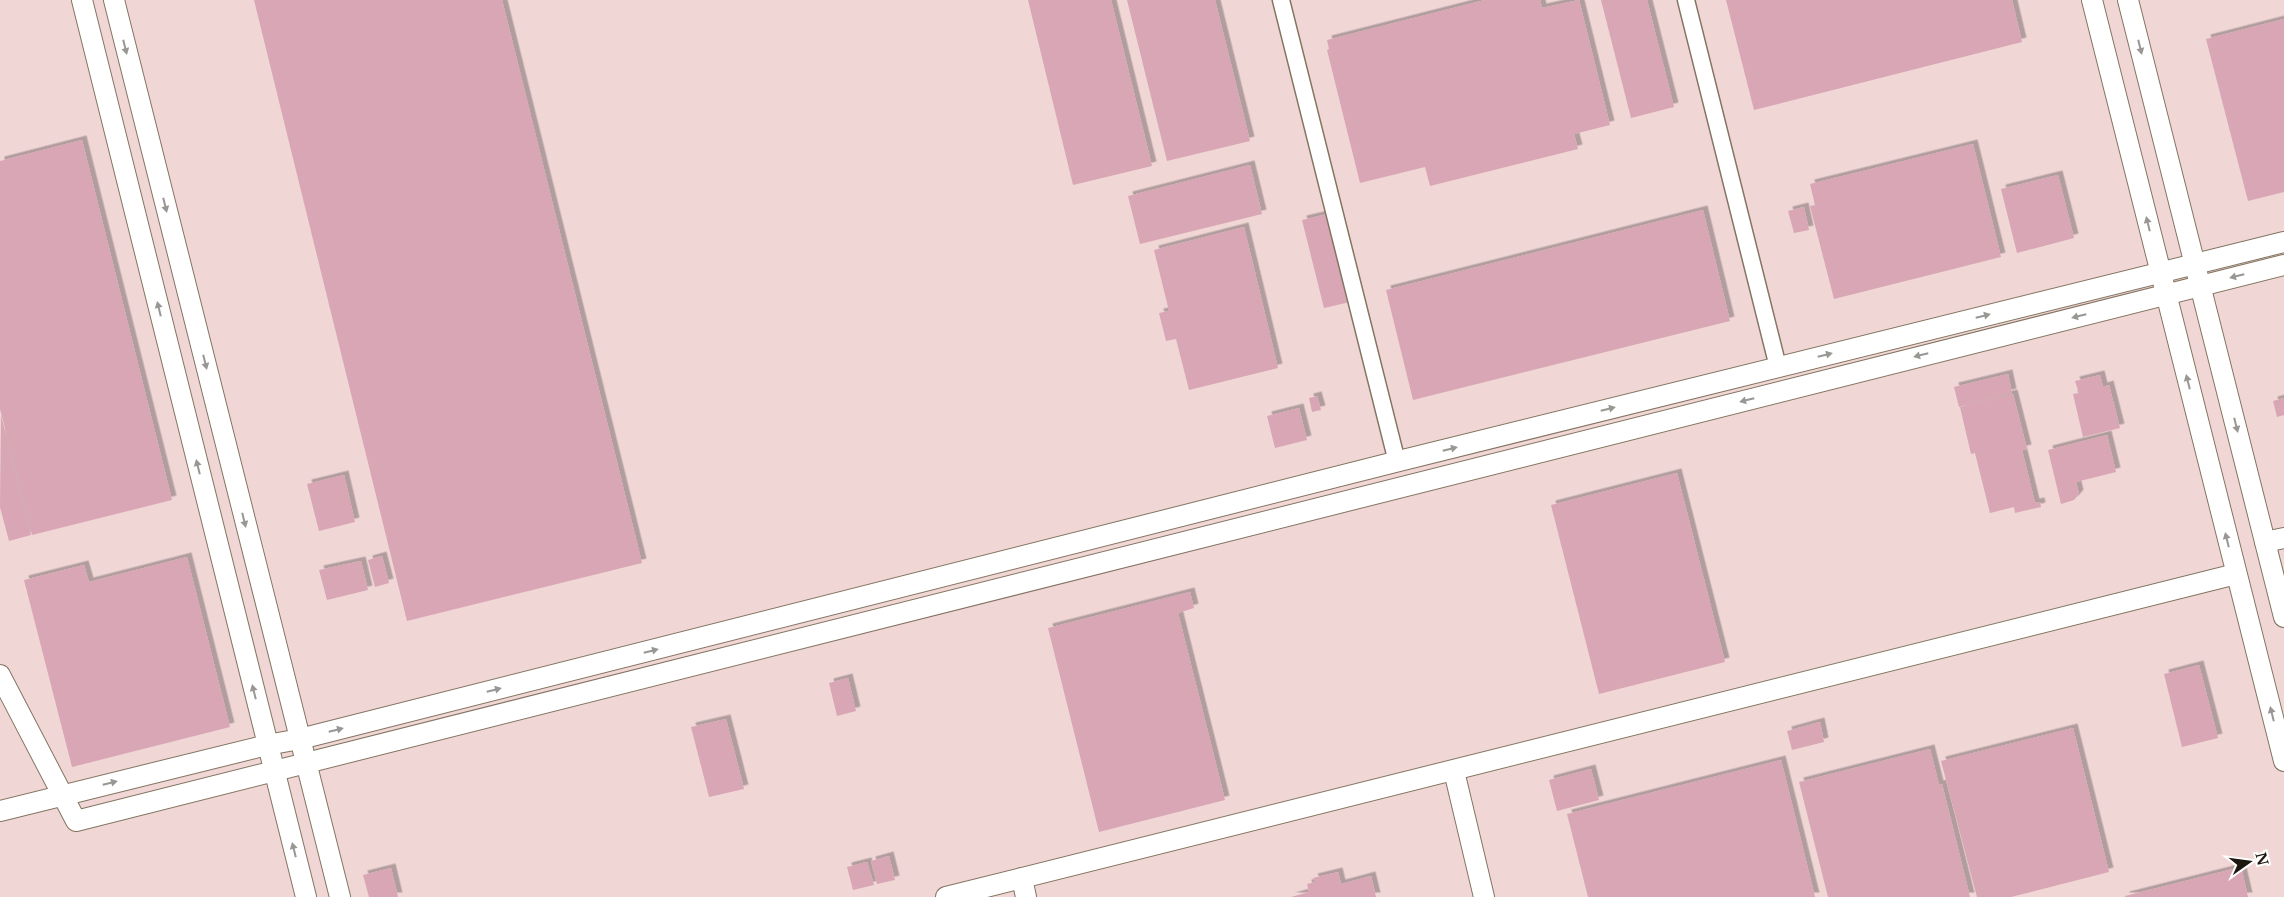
<svg xmlns="http://www.w3.org/2000/svg" width="2284" height="897" viewBox="0 0 2284 897" font-family="'Libre Baskerville',serif">
<defs>
<filter id="shadow"><feDropShadow dx="4.5" dy="-4.5" stdDeviation="0" flood-color="#0004"/></filter>
</defs>
<rect width="100%" height="100%" fill="#f6e5cf"/>
<rect fill="#f1d6d6" x="0" y="0" width="2284" height="897"/>
<g fill="#d8a6b4" filter="url(#shadow)">
<polygon points="254,0 502,0 642,563 407,621"/>
<polygon points="1028,0 1111,0 1152,166 1073,185"/>
<polygon points="1127,0 1215,0 1250,141 1167,161"/>
<polygon points="1485,0 1540,0 1542,8 1579,0 1610,125 1574,134 1578,149 1430,186 1425,167 1360,183 1327,50 1329,49 1327,40"/>
<polygon points="1601,0 1647,0 1674,107 1631,118"/>
<polygon points="1726,0 2012,0 2022,42 1754,110"/>
<polygon points="2284,19 2284,192 2248,201 2206,39"/>
<polygon points="82,140 172,500 32,535 0,409 0,161"/>
<polygon points="1973,144 2001,257 1834,299 1810,206 1815,205 1810,184"/>
<polygon points="1250,165 1262,214 1140,244 1128,196"/>
<polygon points="2058,175 2074,238 2017,253 2001,189"/>
<polygon points="1804,207 1809,230 1794,233 1788,211"/>
<polygon points="1703,210 1730,321 1413,400 1386,290"/>
<polygon points="1328,214 1350,302 1324,308 1302,220"/>
<polygon points="1244,227 1278,368 1189,390 1176,339 1166,341 1159,313 1169,311 1154,250"/>
<polygon points="2008,374 2012,393 1959,407 1954,387"/>
<polygon points="2100,375 2103,387 2109,385 2120,428 2083,437 2073,394 2079,393 2075,381"/>
<polygon points="2013,394 2027,449 2022,450 2035,503 2040,502 2041,507 2015,513 2014,507 1990,513 1975,453 1971,454 1960,407"/>
<polygon points="1317,396 1321,410 1312,412 1309,398"/>
<polygon points="2284,398 2284,415 2277,417 2273,401"/>
<polygon points="1299,408 1307,440 1275,448 1267,416"/>
<polygon points="1,415 31,535 9,541 0,507"/>
<polygon points="2107,435 2116,472 2076,482 2079,494 2074,500 2061,504 2048,450"/>
<polygon points="1677,473 1725,662 1599,694 1551,505"/>
<polygon points="344,475 355,522 319,531 307,484"/>
<polygon points="382,556 389,583 375,587 368,560"/>
<polygon points="187,557 230,727 72,767 24,580 84,565 89,582"/>
<polygon points="361,561 368,590 327,600 319,570"/>
<polygon points="1190,592 1194,608 1178,613 1225,800 1099,832 1048,628"/>
<polygon points="2199,665 2218,738 2182,747 2164,674"/>
<polygon points="848,678 856,711 837,716 829,683"/>
<polygon points="726,719 744,789 709,797 691,727"/>
<polygon points="1820,722 1824,742 1792,750 1787,731"/>
<polygon points="2073,728 2109,872 2011,897 1977,897 1941,761"/>
<polygon points="1930,749 1939,785 1942,784 1970,897 1828,897 1799,782"/>
<polygon points="1781,760 1815,897 1588,897 1567,814"/>
<polygon points="1591,769 1599,800 1557,811 1549,780"/>
<polygon points="889,856 895,880 877,884 871,861"/>
<polygon points="867,862 874,885 853,890 847,867"/>
<polygon points="2241,867 2248,897 2125,897 2125,896"/>
<polygon points="391,868 398,897 369,897 363,875"/>
<polygon points="1338,872 1341,884 1371,876 1376,897 1291,897 1309,892 1307,884 1315,882 1313,878"/>
</g>
<g fill="none" stroke-linecap="round" stroke-linejoin="round">
<defs>
<g id="minor">
<polyline points="1281,0 1397,462"/>
<polyline points="1686,0 1778,367"/>
</g>
<g id="tertiary">
<polyline points="82,0 306,897"/>
<polyline points="114,0 340,897"/>
<polyline points="2092,0 2284,761"/>
<polyline points="2128,0 2284,617"/>
<polyline points="2265,542 2284,538"/>
<polyline points="0,675 76,821 2284,265"/>
<polyline points="1454,771 1484,897"/>
<polyline points="0,811 267,745 300,739 1403,460 2284,242"/>
<polyline points="1022,878 1026,897"/>
<polyline points="946,897 2236,574"/>
</g>
</defs>
<use href="#minor" stroke="#837561" stroke-width="19"/>
<use href="#tertiary" stroke="#837561" stroke-width="22"/>
<use href="#minor" stroke="#fff" stroke-width="16"/>
<use href="#tertiary" stroke="#fff" stroke-width="20"/>
</g>
<defs><path id="oneway-solid" d="M-6-.8H1V-3.2L6.5 0L1 3.2V.8H-6Z" transform="scale(1.25)"/></defs>
<g fill="#999793">
<use href="#oneway-solid" transform="translate(125 47) rotate(76)"/>
<use href="#oneway-solid" transform="translate(2140 47) rotate(76)"/>
<use href="#oneway-solid" transform="translate(165 205) rotate(76)"/>
<use href="#oneway-solid" transform="translate(2148 224) rotate(-104)"/>
<use href="#oneway-solid" transform="translate(2237 276) rotate(166)"/>
<use href="#oneway-solid" transform="translate(159 309) rotate(-104)"/>
<use href="#oneway-solid" transform="translate(1983 316) rotate(-14)"/>
<use href="#oneway-solid" transform="translate(2079 316) rotate(166)"/>
<use href="#oneway-solid" transform="translate(1825 355) rotate(-14)"/>
<use href="#oneway-solid" transform="translate(1921 355) rotate(166)"/>
<use href="#oneway-solid" transform="translate(205 362) rotate(76)"/>
<use href="#oneway-solid" transform="translate(2188 382) rotate(-104)"/>
<use href="#oneway-solid" transform="translate(1747 400) rotate(166)"/>
<use href="#oneway-solid" transform="translate(1608 409) rotate(-14)"/>
<use href="#oneway-solid" transform="translate(2236 425) rotate(76)"/>
<use href="#oneway-solid" transform="translate(1450 449) rotate(-14)"/>
<use href="#oneway-solid" transform="translate(198 467) rotate(-104)"/>
<use href="#oneway-solid" transform="translate(244 520) rotate(76)"/>
<use href="#oneway-solid" transform="translate(2227 540) rotate(-104)"/>
<use href="#oneway-solid" transform="translate(651 651) rotate(-14)"/>
<use href="#oneway-solid" transform="translate(494 690) rotate(-14)"/>
<use href="#oneway-solid" transform="translate(254 692) rotate(-104)"/>
<use href="#oneway-solid" transform="translate(2272 714) rotate(-104)"/>
<use href="#oneway-solid" transform="translate(336 730) rotate(-14)"/>
<use href="#oneway-solid" transform="translate(110 783) rotate(-14)"/>
<use href="#oneway-solid" transform="translate(294 850) rotate(-104)"/>
</g>
<g transform="translate(2249 862) rotate(76)" stroke="#ffffff" stroke-width="4" paint-order="stroke">
<path d="M0-4L9 19L0 12L-9 19Z" fill="#1c170f"/>
<text y="-8" font-size="14" font-weight="bold" text-anchor="middle" fill="#1c170f">N</text>
</g>
</svg>
